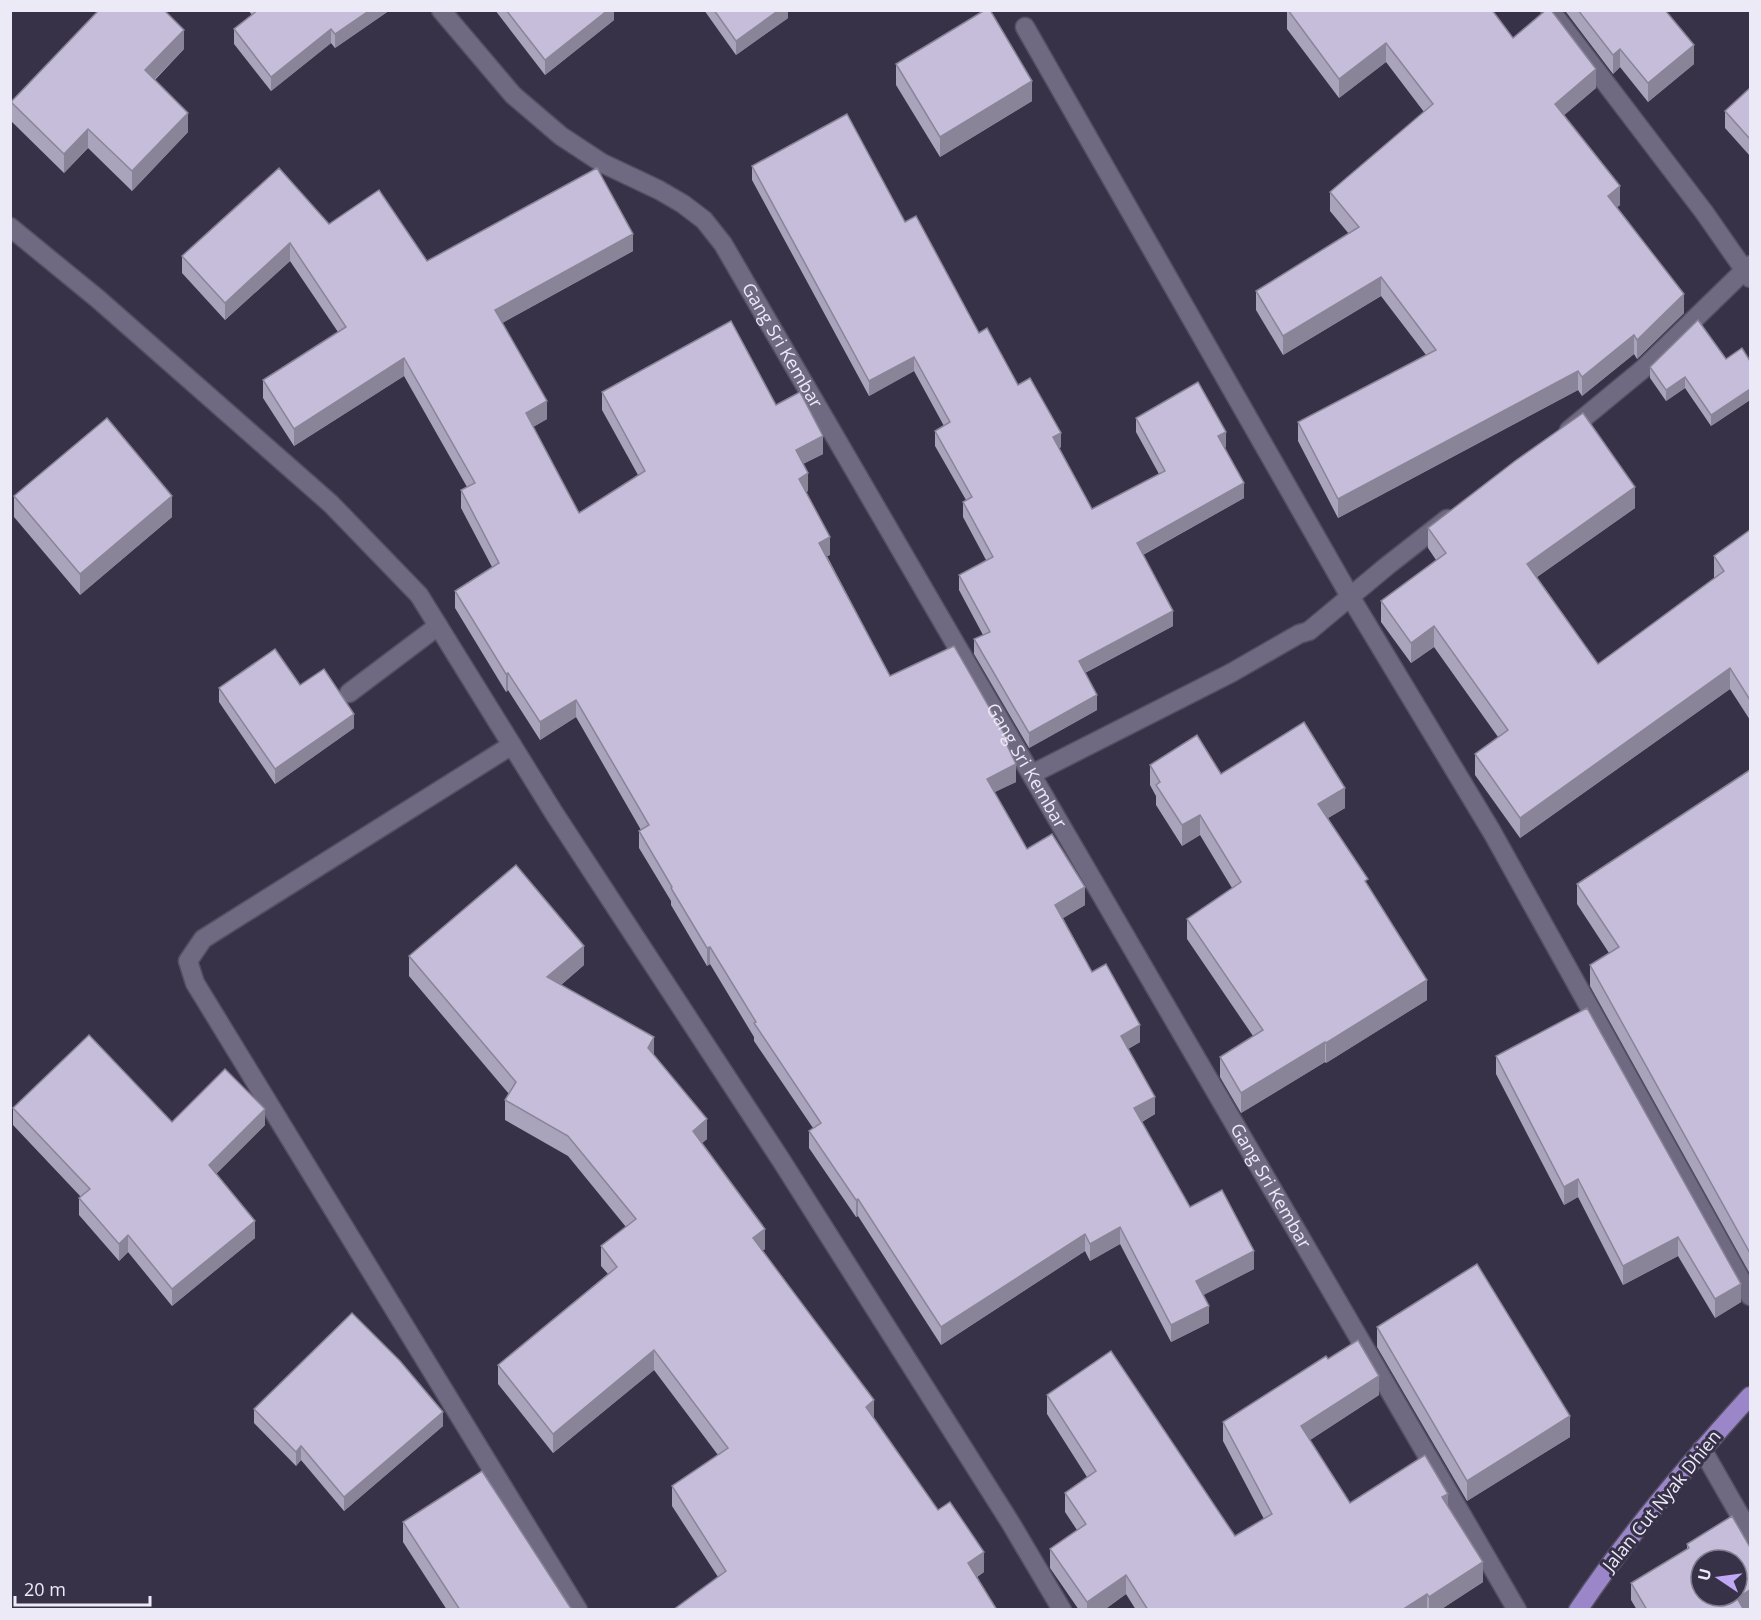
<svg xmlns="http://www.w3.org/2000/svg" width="1761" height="1620" viewBox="0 0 1761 1620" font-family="'Open Sans',sans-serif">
<rect width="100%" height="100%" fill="#383248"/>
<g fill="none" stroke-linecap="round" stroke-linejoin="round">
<defs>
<polyline id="lane" points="349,693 438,626"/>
<g id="street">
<path id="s1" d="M441 10 513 95 561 136 602 163 659 190 683 204 704 220 723 244 1517 1610"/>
<polyline points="1550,10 1704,212 1750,278"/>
<polyline points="1025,27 1351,598 1492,832 1750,1296"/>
<polyline points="10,227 98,299 331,504 419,595 554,813 781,1160 1010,1522 1062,1610"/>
<polyline points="1569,430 1643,369 1750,265"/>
<polyline points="512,745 203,939 188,961 195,983 578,1610"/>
<polyline points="1032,774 1231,673 1299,634 1309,631 1387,566 1447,519"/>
<polyline points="1702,1449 1750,1533"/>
</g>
<path id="primary" d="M1578 1610C1629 1534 1689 1463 1750 1396"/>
</defs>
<use href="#lane" stroke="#554f62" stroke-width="21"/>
<use href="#street" stroke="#554f62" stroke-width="21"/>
<use href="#primary" stroke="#554f62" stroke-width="21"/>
<use href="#lane" stroke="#706982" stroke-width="18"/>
<use href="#street" stroke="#706982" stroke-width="18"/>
<use href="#primary" stroke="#9c86ca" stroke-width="18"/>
</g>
<g fill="#a9a3bb">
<polygon points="248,10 390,10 335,48 331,43 271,91 234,44 234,29 252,15"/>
<polygon points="495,10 614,10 614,20 545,75"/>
<polygon points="704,10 788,10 788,18 736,55"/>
<polygon points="1287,10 1513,38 1596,88 1564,115 1620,205 1617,207 1684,313 1637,359 1634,354 1582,396 1578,390 1338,518 1298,441 1298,422 1426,355 1381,296 1283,355 1256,310 1256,291 1349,234 1330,211 1330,192 1424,112 1386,62 1339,98 1287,29"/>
<polygon points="1566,10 1665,10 1694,64 1648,102 1620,67 1613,74 1566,12"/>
<polygon points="184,49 155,80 188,132 132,191 88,148 64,173 11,121 11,102"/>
<polygon points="896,64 1032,101 940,157 896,85"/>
<polygon points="1750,88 1750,156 1725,128 1725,111"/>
<polygon points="752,166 905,222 979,333 1018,385 1061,447 1059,448 1092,509 1159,474 1136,432 1136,418 1226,447 1224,448 1244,498 1143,555 1173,626 1085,673 1097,710 1029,748 974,654 974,639 983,635 959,590 959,575 986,560 963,517 963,502 966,500 935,446 935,431 944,426 914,371 869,396 752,180"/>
<polygon points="329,224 427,261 633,251 502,323 547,419 533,427 579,513 638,475 602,410 602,392 776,405 823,454 803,464 808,491 806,492 830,555 827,556 890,676 1009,750 1016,782 994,792 1027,849 1085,905 1063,918 1092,972 1140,1042 1128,1049 1155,1114 1142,1122 1190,1207 1254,1269 1203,1295 1209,1323 1171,1342 1120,1244 1090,1261 1085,1251 941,1345 858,1216 856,1217 809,1148 809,1131 813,1128 754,1041 754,1037 710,964 707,966 671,905 671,901 639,848 639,831 641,830 576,717 540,740 508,690 506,692 455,608 455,591 492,567 461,508 461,490 467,487 404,376 294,446 263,398 263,380 338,332 290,261 225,320 182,273 182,256"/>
<polygon points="1726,359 1750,361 1750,400 1711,426 1685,388 1666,401 1650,378 1650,367"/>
<polygon points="14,496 172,517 80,595 14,517"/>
<polygon points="1635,508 1537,577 1598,664 1715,578 1714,577 1714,556 1750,530 1750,720 1730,689 1520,838 1475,775 1475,754 1498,737 1434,647 1411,663 1381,622 1381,601 1436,560 1428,548 1428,528"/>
<polygon points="219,688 354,728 275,784 219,702"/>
<polygon points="1150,765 1221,774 1345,808 1328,818 1368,886 1427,1000 1326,1063 1325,1062 1241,1113 1220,1077 1220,1057 1253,1036 1187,939 1187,919 1232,888 1200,835 1182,846 1156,805 1156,796 1150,785"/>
<polygon points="1750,770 1750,1274 1590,986 1590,965 1609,953 1577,904 1577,884"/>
<polygon points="409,956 584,965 561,985 654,1055 707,1139 702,1143 765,1249 762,1251 874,1419 938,1510 984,1572 977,1577 718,1577 672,1506 672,1486 718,1455 654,1370 553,1453 498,1384 498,1365 608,1274 601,1266 601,1246 626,1227 568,1156 505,1120 505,1100 509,1094 409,976"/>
<polygon points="1496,1056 1741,1284 1741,1302 1715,1318 1678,1256 1623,1285 1578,1197 1564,1205 1496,1074"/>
<polygon points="13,1108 172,1122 265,1125 216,1174 255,1238 172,1306 128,1252 119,1261 79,1215 79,1198 81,1197 13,1125"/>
<polygon points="1377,1327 1570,1437 1467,1501 1377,1347"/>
<polygon points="1328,1359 1379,1395 1310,1440 1350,1503 1448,1507 1483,1582 1440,1610 1136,1610 1126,1594 1104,1610 1079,1610 1050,1568 1050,1549 1077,1530 1065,1512 1065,1493 1087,1477 1047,1414 1047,1395 1235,1536 1264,1519 1223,1441 1223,1422"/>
<polygon points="254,1409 443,1426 344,1511 301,1460 296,1466 254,1423"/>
<polygon points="403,1522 572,1610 447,1610 403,1542"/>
<polygon points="1687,1544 1750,1547 1750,1607 1746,1610 1637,1610 1631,1600 1631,1583 1687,1549"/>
</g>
<g fill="#8a8498">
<polygon points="370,10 390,10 335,48 335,34"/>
<polygon points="608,10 614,10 614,20 545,75 545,60"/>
<polygon points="779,10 788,10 788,18 736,55 736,41"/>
<polygon points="331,29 331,43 271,91 271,77"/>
<polygon points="184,30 184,49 145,89 145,70"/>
<polygon points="1386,43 1386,62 1339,98 1339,79"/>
<polygon points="1694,45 1694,64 1648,102 1648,83"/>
<polygon points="1620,49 1620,67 1613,74 1613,55"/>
<polygon points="1596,69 1596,88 1555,123 1555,104"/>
<polygon points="1032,81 1032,101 940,157 940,137"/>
<polygon points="188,113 188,132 132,191 132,171"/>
<polygon points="88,129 88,148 64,173 64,154"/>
<polygon points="1620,186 1620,205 1608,215 1608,196"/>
<polygon points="633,234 633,251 495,327 495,310"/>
<polygon points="290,243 290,261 225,320 225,303"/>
<polygon points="1381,277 1381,296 1283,355 1283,336"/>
<polygon points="1684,294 1684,313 1637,359 1637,340"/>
<polygon points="1634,335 1634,354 1582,396 1582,377"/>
<polygon points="914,357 914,371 869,396 869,381"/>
<polygon points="404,358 404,376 294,446 294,429"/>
<polygon points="1578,371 1578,390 1338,518 1338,499"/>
<polygon points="1685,377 1685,388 1666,401 1666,390"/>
<polygon points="1750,389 1750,400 1711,426 1711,415"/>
<polygon points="547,401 547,419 526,431 526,413"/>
<polygon points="1226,432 1226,447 1218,451 1218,436"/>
<polygon points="1061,433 1061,447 1053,452 1053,437"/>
<polygon points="823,436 823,454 796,467 796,450"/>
<polygon points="808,473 808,491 799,496 799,479"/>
<polygon points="1244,483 1244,498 1137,558 1137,543"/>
<polygon points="1635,487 1635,508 1527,584 1527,564"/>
<polygon points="172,496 172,517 80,595 80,574"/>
<polygon points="830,537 830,555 819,560 819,543"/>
<polygon points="1173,611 1173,626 1079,676 1079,661"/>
<polygon points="1434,626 1434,647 1411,663 1411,643"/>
<polygon points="1730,668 1730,689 1520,838 1520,818"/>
<polygon points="508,673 508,690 506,692 506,674"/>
<polygon points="1097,695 1097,710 1029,748 1029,733"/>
<polygon points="576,700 576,717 540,740 540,722"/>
<polygon points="354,714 354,728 275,784 275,769"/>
<polygon points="1016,764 1016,782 987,796 987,779"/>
<polygon points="1345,788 1345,808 1318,824 1318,804"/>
<polygon points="1200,815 1200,835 1182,846 1182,825"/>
<polygon points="1085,887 1085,905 1055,923 1055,905"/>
<polygon points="584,946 584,965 547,997 547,977"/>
<polygon points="710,947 710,964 707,966 707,948"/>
<polygon points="1427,980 1427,1000 1326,1063 1326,1043"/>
<polygon points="1140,1025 1140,1042 1121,1053 1121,1036"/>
<polygon points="654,1037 654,1057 648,1048"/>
<polygon points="1325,1042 1325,1062 1241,1113 1241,1093"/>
<polygon points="1155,1097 1155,1114 1134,1126 1134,1108"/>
<polygon points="265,1109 265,1125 209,1181 209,1165"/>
<polygon points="707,1119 707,1139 693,1151 693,1131"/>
<polygon points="1578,1179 1578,1197 1564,1205 1564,1187"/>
<polygon points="858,1199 858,1216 856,1217 856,1200"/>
<polygon points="255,1221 255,1238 172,1306 172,1289"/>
<polygon points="1120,1227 1120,1244 1090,1261 1090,1244"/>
<polygon points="765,1229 765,1249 753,1258 753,1238"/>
<polygon points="1085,1234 1085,1251 941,1345 941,1327"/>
<polygon points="128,1235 128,1252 119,1261 119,1244"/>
<polygon points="1678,1237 1678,1256 1623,1285 1623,1266"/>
<polygon points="1254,1251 1254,1269 1196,1299 1196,1281"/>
<polygon points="1741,1284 1741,1302 1715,1318 1715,1299"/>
<polygon points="1209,1306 1209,1323 1171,1342 1171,1325"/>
<polygon points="654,1350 654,1370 553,1453 553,1434"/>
<polygon points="1379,1376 1379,1395 1301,1446 1301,1426"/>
<polygon points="874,1400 874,1420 866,1407"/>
<polygon points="443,1412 443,1426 344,1511 344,1497"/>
<polygon points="1570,1416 1570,1437 1467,1501 1467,1481"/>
<polygon points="301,1446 301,1460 296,1466 296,1452"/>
<polygon points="1448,1494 1448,1513 1442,1497"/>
<polygon points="984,1552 984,1572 968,1583 968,1563"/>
<polygon points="1483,1562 1483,1582 1440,1610 1429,1610 1429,1597"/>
<polygon points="1126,1575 1126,1594 1104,1610 1087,1610 1087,1602"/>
<polygon points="1750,1590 1750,1607 1746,1610 1737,1610 1737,1598"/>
<polygon points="1427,1594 1427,1610 1402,1610"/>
</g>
<g fill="#c5bdd9" stroke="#8a8498" stroke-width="1.5" fill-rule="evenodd">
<polygon points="99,10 164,10 184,30 145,70 188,113 132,171 88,129 64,154 11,102"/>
<polygon points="258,10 370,10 335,34 331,29 271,77 234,29"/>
<polygon points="506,10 608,10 545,60"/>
<polygon points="714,10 779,10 736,41"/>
<polygon points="985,10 990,10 1032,81 940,137 896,64"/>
<polygon points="1288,10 1492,10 1513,38 1546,10 1551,10 1596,69 1555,104 1620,186 1608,196 1684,294 1637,340 1634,335 1582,377 1578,371 1338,499 1298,422 1436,350 1381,277 1283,336 1256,291 1359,227 1330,192 1433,104 1386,43 1339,79"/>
<polygon points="1578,10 1665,10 1694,45 1648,83 1620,49 1613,55"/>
<polygon points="1750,88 1750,139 1725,111"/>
<polygon points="847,114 905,222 916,216 979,333 987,328 1018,385 1030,378 1061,433 1053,437 1092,509 1165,471 1136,418 1198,382 1226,432 1218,436 1244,483 1137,543 1173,611 1079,661 1097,695 1029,733 974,639 990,632 959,575 993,557 963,502 972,497 935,431 950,422 914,357 869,381 752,166"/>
<polygon points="279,168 329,224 379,190 427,261 597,168 633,234 495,310 547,401 526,413 579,513 645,471 602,392 731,321 776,405 800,392 823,436 796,450 808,473 799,479 830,537 819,543 890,676 954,646 1009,742 1006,743 1016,764 987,779 1027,849 1052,834 1085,887 1055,905 1092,972 1106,964 1140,1025 1121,1036 1155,1097 1134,1108 1190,1207 1222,1190 1254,1251 1196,1281 1209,1306 1171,1325 1120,1227 1090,1244 1085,1234 941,1327 858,1199 856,1200 809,1131 821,1123 754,1023 756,1022 710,947 707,948 671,888 672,887 639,831 649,825 576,700 540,722 508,673 506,674 455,591 499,563 461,490 475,483 404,358 294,429 263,380 346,327 290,243 225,303 182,256"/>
<polygon points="1698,320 1726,359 1742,348 1750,361 1750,389 1711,415 1685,377 1666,390 1650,367"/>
<polygon points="1583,413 1635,487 1527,564 1598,664 1724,571 1714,556 1750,530 1750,700 1730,668 1520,818 1475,754 1508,730 1434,626 1411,643 1381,601 1446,553 1428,528 1515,461"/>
<polygon points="107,418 172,496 80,574 14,496"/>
<polygon points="275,649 300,685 324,669 354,714 275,769 219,688"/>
<polygon points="1304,722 1345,788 1318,804 1368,879 1365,881 1427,980 1326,1043 1325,1042 1241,1093 1220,1057 1263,1030 1187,919 1241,882 1200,815 1182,825 1156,785 1160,782 1150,765 1197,735 1221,774"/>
<polygon points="1750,770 1750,1253 1590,965 1619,947 1577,884"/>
<polygon points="516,865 584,946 547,977 654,1037 648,1048 707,1119 693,1131 765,1229 753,1238 874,1400 866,1407 938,1510 950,1502 984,1552 968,1563 997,1610 673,1610 726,1571 672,1486 728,1448 654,1350 553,1434 498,1365 617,1267 601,1246 636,1219 568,1136 505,1100 516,1082 409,956"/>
<polygon points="1587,1008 1741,1284 1715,1299 1678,1237 1623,1266 1578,1179 1564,1187 1496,1056"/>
<polygon points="89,1035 172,1122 225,1069 265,1109 209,1165 255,1221 172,1289 128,1235 119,1244 79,1198 90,1189 13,1108"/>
<polygon points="1477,1264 1570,1416 1467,1481 1377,1327"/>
<polygon points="352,1313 400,1361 443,1412 344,1497 301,1446 296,1452 254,1409"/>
<polygon points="1358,1340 1379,1376 1301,1426 1350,1503 1425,1455 1448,1494 1442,1497 1483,1562 1429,1597 1427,1594 1402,1610 1148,1610 1126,1575 1087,1602 1050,1549 1086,1524 1065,1493 1096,1471 1047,1395 1111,1351 1235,1536 1272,1514 1223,1422 1326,1356 1328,1359"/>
<polygon points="482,1471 572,1610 460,1610 403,1522"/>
<path d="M1732 1516 1750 1547V1590L1737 1598 1744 1610H1647L1631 1583 1689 1548 1687 1544ZM1701 1560H1737V1596H1701Z"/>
</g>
<g text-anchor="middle" stroke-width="6" stroke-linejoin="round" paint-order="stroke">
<g font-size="18" fill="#edeaf8" stroke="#383248">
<text dy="6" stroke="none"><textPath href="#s1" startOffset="489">Gang Sri Kembar</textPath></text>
<text dy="6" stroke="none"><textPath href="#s1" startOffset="975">Gang Sri Kembar</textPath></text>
<text dy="6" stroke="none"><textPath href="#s1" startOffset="1461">Gang Sri Kembar</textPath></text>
<text transform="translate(1662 1501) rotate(-51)" y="6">Jalan Cut Nyak Dhien</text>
</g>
</g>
<rect width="1761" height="1620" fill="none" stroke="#edeaf8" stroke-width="24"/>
<g transform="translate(1719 1578) rotate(283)"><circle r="28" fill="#383248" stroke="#807c8e" stroke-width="1.5"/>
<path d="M0-4.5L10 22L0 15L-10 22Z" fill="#c0a8f4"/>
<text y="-9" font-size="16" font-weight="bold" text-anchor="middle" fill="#edeaf8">U</text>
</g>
<path d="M15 1596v9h135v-9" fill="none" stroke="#edeaf8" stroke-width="3"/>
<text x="24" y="1596" font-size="18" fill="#edeaf8" stroke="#383248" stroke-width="4.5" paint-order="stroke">20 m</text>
</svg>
